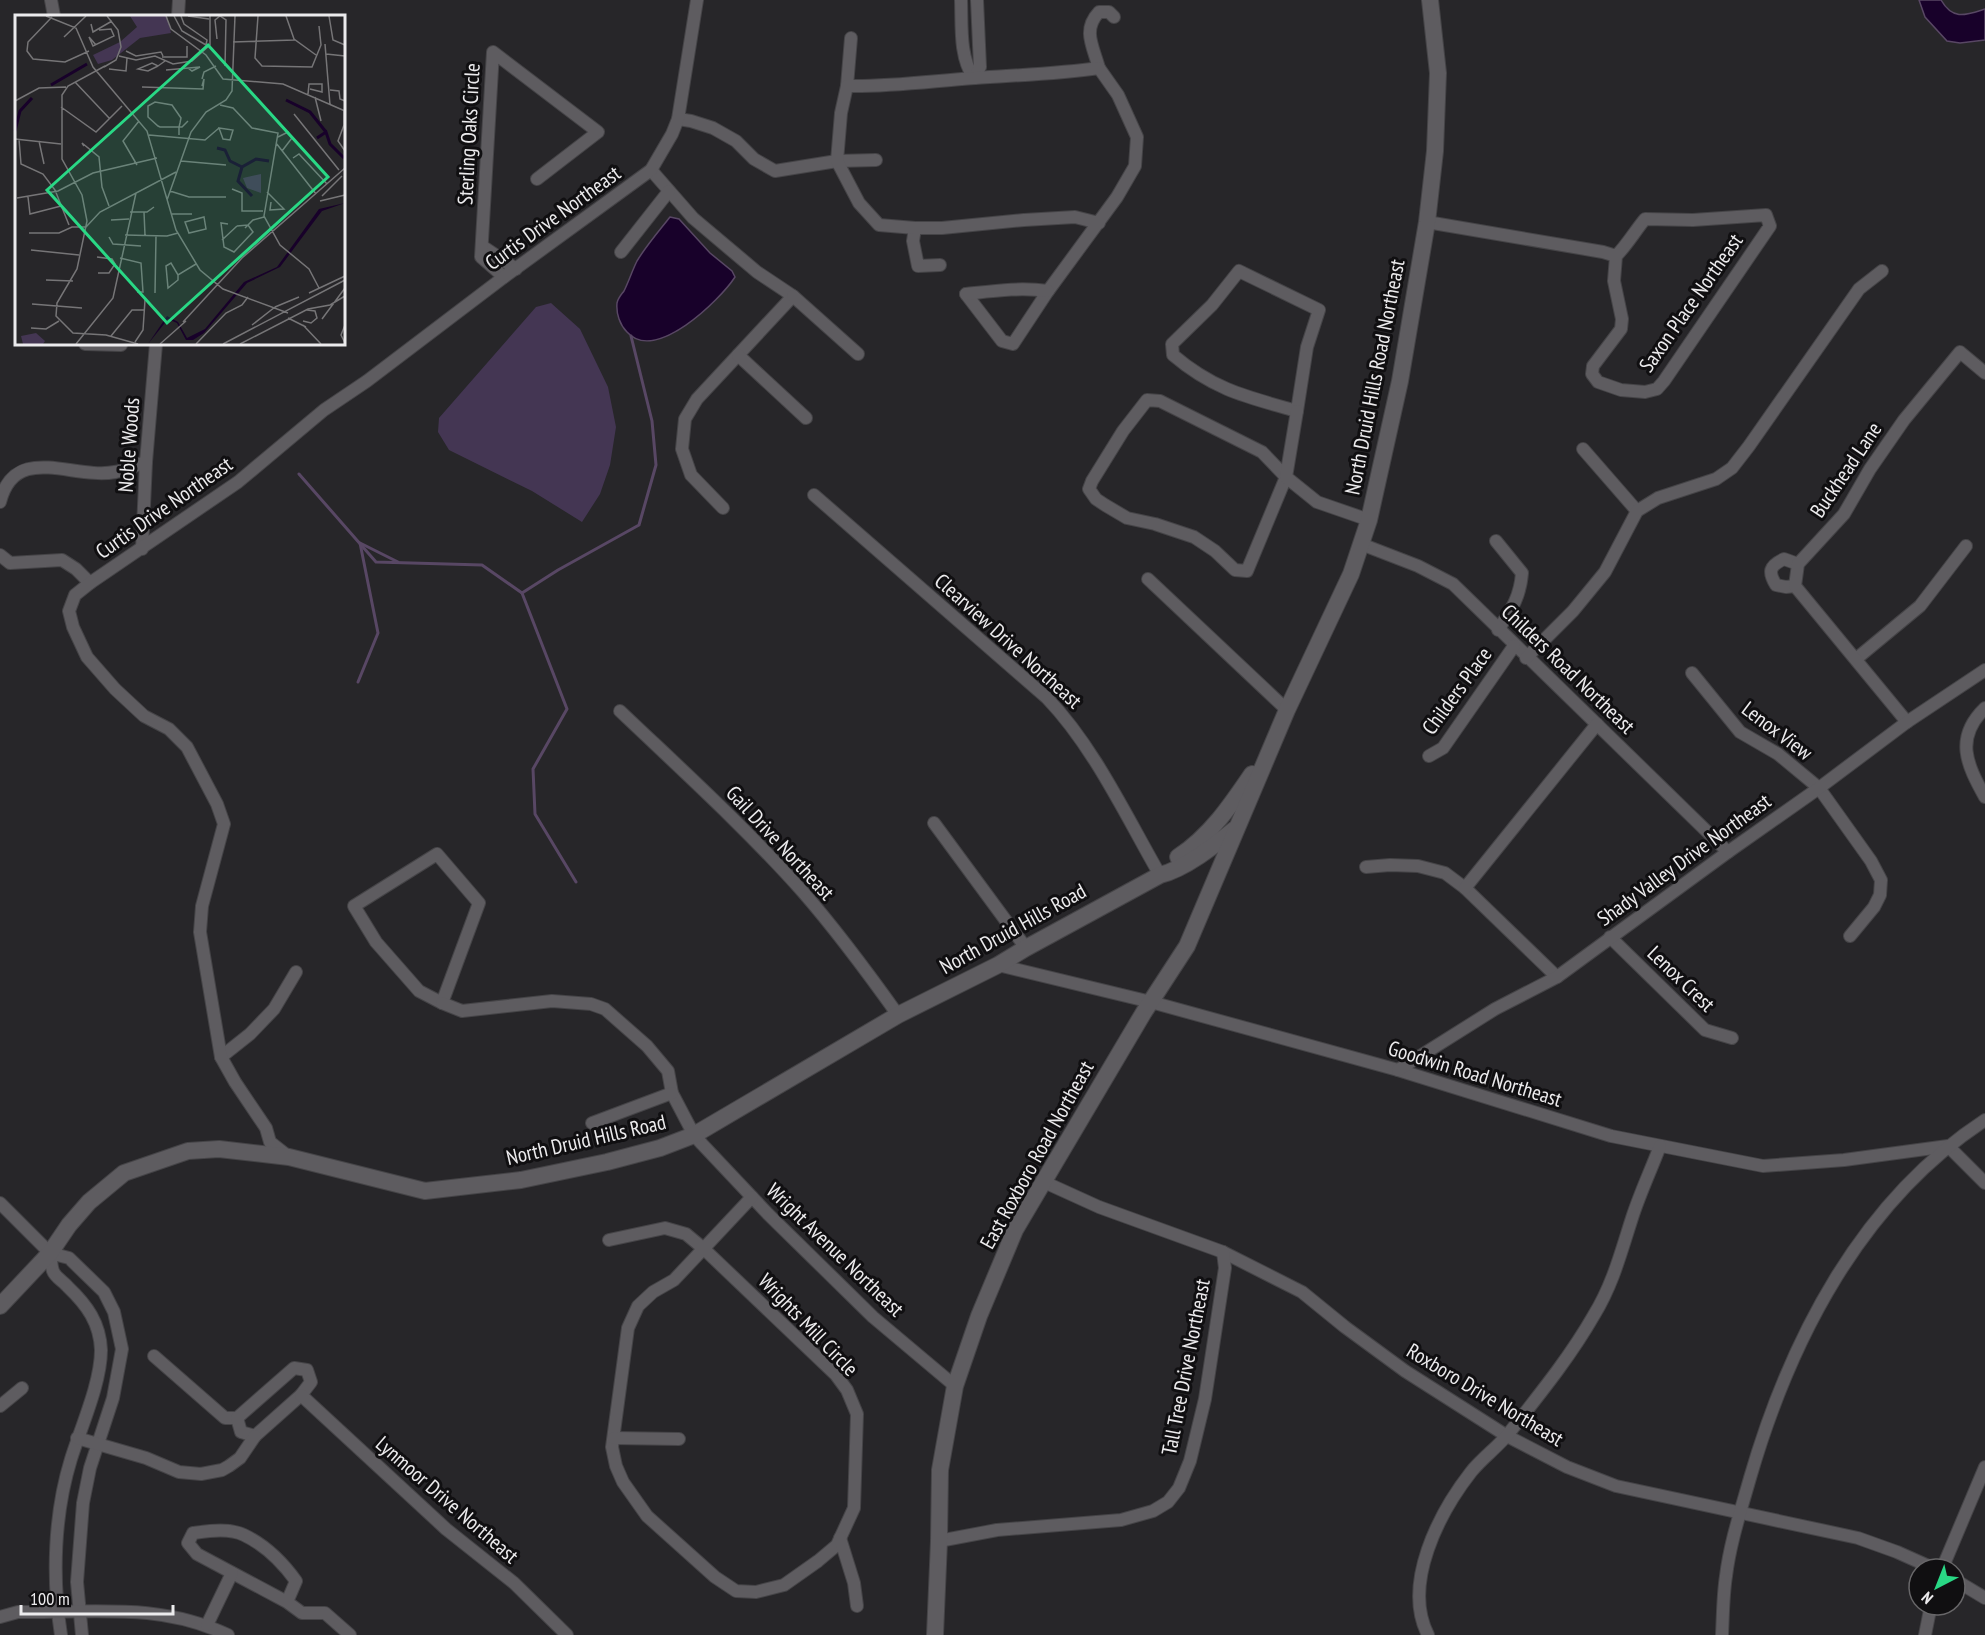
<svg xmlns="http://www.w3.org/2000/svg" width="1985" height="1635" viewBox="0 0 1985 1635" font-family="'PT Sans Narrow',sans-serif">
<rect width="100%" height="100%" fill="#272629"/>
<polygon fill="#443653" points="551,303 580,329 608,387 616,427 610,465 600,494 582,522 532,491 449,450 438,432 439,418 536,307"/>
<g fill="#18012a" stroke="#584764" stroke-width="1.5">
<path d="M1919 0H1941C1953 21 1966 15 1985 9V40L1960 43 1947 41 1925 17Z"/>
<path d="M670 217 679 219 710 253 732 271 735 277C720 300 655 364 627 332 620 325 616 314 617 303 618 298 621 295 624 291 629 281 632 271 637 261 646 246 659 231 670 217Z"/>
</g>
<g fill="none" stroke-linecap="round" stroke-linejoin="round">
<g stroke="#584764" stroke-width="3">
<polyline points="299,474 376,562 482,565 522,593 558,570 639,525 656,465 652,421 631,336"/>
<polyline points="522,593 567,709 533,769 535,814 576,882"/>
<polyline points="358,682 378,633 360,543 398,562"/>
</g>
<defs>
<g id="street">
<polyline points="51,0 54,16"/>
<path d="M961 0C962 25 959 57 974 78"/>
<polyline points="178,16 179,0"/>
<path d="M1099 68C1093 46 1082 30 1099 12H1109L1114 17"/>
<polyline points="974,78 980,67 977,0"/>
<polyline points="847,86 851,38"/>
<polyline points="678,119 691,121 713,128 736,141 754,159 775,171 837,161 876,160"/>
<polyline points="651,170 693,218 757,272 793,296 697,399 685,419 682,449 691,475 723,508"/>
<path d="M1427 222 1603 252 1616 256 1614 281 1622 319 1621 329 1593 366 1592 374 1598 382 1621 390 1645 392 1657 389 1664 381 1770 226 1766 215 1693 220 1645 219C1635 231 1627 245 1616 256"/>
<polyline points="915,228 913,241 918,266 940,265"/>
<polyline points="482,246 516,269"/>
<polyline points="621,252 669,191"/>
<path d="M1239 271 1319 310 1307 347 1297 411C1247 397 1214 390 1173 355L1172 344 1212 305Z"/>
<polyline points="504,277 481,257 493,52 598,132 537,179"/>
<path d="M966 294 1002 341 1013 344 1048 291 1117 197 1135 166 1137 137 1118 95 1099 68C1058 74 1017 75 975 78 932 81 890 87 847 86L841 113 837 161 859 203 879 225 915 228H942L1024 220 1075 217 1099 223"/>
<path d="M966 294C993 291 1020 287 1048 291"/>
<polyline points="793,296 858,354"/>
<polyline points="85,344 121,345"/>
<polyline points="738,355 806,418"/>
<polygon points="1147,400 1160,401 1262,452 1286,477 1247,571 1235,570 1215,551 1194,537 1155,524 1127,518 1105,505 1096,499 1089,489 1092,481 1123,431"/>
<polyline points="1297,411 1286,477 1317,502 1369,520"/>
<polyline points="1583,449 1637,511"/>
<path d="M814 495 1047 698C1094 747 1126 816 1160 875"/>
<path d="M0 502C15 442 73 480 115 472 125 470 136 465 146 462"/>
<path d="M1496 541 1522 573C1520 598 1511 610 1498 630"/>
<polyline points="1361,544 1418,566 1453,584 1728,852"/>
<polyline points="142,549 146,462 156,344"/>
<polyline points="0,555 10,563 62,560 76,569 90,583"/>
<polyline points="1148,579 1287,710"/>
<path d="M1795 586 1786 587 1776 585C1768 572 1769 566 1784 559L1798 564"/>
<polyline points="1526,658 1573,611 1605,572 1637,511 1658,498 1716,479 1732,468 1749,446 1859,289 1882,271"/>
<polyline points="1856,659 1920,606 1966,546"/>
<polyline points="1692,673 1740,732 1778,754 1819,788 1871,861 1881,880 1880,895 1874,907 1850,936"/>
<path d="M1985 708C1954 738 1967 765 1985 797"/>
<path d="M620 711C682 770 746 828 803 892 837 931 868 973 898 1015"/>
<polyline points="1907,722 1795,586 1798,564 1844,514 1870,469 1904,420 1960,352 1985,373"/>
<polyline points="1429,756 1443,748 1514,646"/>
<polyline points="934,823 1026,948"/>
<polygon points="437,854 479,903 442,1003 419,991 376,942 354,906"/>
<polyline points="1366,867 1390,865 1418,866 1445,873 1465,888 1557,977"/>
<polyline points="1465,888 1597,724"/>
<polyline points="1610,937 1705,1030 1732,1038"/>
<polyline points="998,965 1151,1002 1398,1070 1611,1136 1763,1166 1844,1160 1948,1146 1985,1183"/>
<polyline points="442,1003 462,1011 552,1001 591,1004 605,1009 647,1046 668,1071 672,1093 694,1135 702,1144 768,1214 873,1317 955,1386"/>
<polyline points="221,1057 250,1034 274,1009 296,972"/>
<polyline points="1398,1070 1495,1009 1557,977 1728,852 1819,788 1907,722 1985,670"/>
<polyline points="592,1123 672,1093"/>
<polyline points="289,1157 270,1142 266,1128 235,1082 221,1057 200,932 202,906 224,824 217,804 187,747 169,729 144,716 115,689 87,657 73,627 69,611 75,595 90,583 238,482 324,410 367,381 504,277 651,170 672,134 678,119 697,0"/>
<polyline points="1044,1182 1099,1207 1223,1252 1302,1292 1345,1327 1405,1371 1507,1436 1567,1467 1616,1486 1858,1538 1897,1552 1935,1569"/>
<polyline points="0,1203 50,1253"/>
<polyline points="609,1240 665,1228 686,1234 704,1249 836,1375 847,1390 857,1414 854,1508 837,1545 818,1561 784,1585 756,1592 736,1591 715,1577 647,1516 623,1482 616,1466 612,1447 628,1328 638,1306 653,1292 674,1280 752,1197"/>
<polyline points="50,1253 69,1258 104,1292 114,1312 122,1349 113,1398 90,1468 83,1503 77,1582 82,1635"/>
<path d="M50 1253C51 1258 51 1265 53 1271 55 1277 64 1282 68 1287 87 1305 100 1323 101 1350 101 1383 81 1427 71 1459 54 1514 52 1578 61 1635"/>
<polyline points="154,1356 225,1418 237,1418"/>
<polygon points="294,1368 307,1370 311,1382 301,1395 255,1436 241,1432 237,1418"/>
<polyline points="301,1395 446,1529 514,1583 567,1635"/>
<polyline points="0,1406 22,1388"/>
<polyline points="77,1438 146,1458 179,1472 201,1474 222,1470 229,1466 240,1458 255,1436"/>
<polyline points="614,1438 679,1439"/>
<polyline points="840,1538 854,1583 857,1606"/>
<polyline points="939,1541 997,1530 1121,1520 1153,1511 1168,1502 1179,1488 1190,1461 1205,1399 1225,1268 1223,1252"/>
<polyline points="1942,1569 1985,1467"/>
<polyline points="1955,1580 1985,1598"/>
<path d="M287 1602 296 1581C283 1563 265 1545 244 1535 229 1528 209 1531 193 1533L188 1543 197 1554 287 1602 302 1613H325L350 1635"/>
<path d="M0 1617 18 1612C92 1613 159 1602 228 1635"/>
<polyline points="207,1625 232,1573"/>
<path d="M1428 1635C1402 1584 1439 1513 1471 1472 1482 1458 1498 1447 1509 1433 1539 1395 1570 1357 1594 1315 1613 1284 1621 1252 1632 1218 1640 1193 1651 1170 1660 1146"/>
<path d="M1722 1635C1723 1615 1723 1595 1726 1576 1730 1543 1741 1510 1750 1478 1790 1340 1861 1201 1985 1120"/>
<polyline points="1925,1635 1931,1605"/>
</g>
<g id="secondary">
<path d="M1178 857C1210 836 1231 805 1252 774"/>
<path d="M0 1306 50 1253 69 1225 89 1202 124 1173 188 1151 219 1149 289 1157 425 1191 521 1180 607 1162 660 1148 694 1135 898 1015 998 965 1026 948 1160 875C1185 869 1215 845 1235 829"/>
<polyline points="935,1635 939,1541 940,1470 955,1386 979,1316 1015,1230 1144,1012 1187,946 1287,710 1351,574 1369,520 1400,381 1427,222 1435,151 1438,73 1430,0"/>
</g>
</defs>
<use href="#street" stroke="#454447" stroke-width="14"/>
<use href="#secondary" stroke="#454447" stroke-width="18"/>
<use href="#street" stroke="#5e5c60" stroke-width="12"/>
<use href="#secondary" stroke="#5e5c60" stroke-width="16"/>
</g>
<g text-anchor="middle" stroke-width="6" stroke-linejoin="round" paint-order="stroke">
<g font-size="21" fill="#ecebed" stroke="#100f11">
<text transform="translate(469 134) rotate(-87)" y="7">Sterling Oaks Circle</text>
<text transform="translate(553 218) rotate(-36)" y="7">Curtis Drive Northeast</text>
<text transform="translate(1691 303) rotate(-55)" y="7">Saxon Place Northeast</text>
<text transform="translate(1375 377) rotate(-79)" y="7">North Druid Hills Road Northeast</text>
<text transform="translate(129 445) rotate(-86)" y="7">Noble Woods</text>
<text transform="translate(1846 470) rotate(-56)" y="7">Buckhead Lane</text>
<text transform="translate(164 508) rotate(-35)" y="7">Curtis Drive Northeast</text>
<text transform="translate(1008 641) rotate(42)" y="7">Clearview Drive Northeast</text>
<text transform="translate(1568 669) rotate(44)" y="7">Childers Road Northeast</text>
<text transform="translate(1457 691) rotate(-54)" y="7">Childers Place</text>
<text transform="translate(1777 731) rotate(37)" y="7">Lenox View</text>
<text transform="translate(780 843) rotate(47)" y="7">Gail Drive Northeast</text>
<text transform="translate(1684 860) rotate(-36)" y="7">Shady Valley Drive Northeast</text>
<text transform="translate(1013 929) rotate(-29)" y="7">North Druid Hills Road</text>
<text transform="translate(1681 979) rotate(44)" y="7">Lenox Crest</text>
<text transform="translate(1475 1074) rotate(17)" y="7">Goodwin Road Northeast</text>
<text transform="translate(586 1140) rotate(-13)" y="7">North Druid Hills Road</text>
<text transform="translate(1037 1155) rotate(-61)" y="7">East Roxboro Road Northeast</text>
<text transform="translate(835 1250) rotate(44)" y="7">Wright Avenue Northeast</text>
<text transform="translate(808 1325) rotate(46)" y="7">Wrights Mill Circle</text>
<text transform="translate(1186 1367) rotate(-79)" y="7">Tall Tree Drive Northeast</text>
<text transform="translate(1485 1395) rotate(31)" y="7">Roxboro Drive Northeast</text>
<text transform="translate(447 1500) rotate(41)" y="7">Lynmoor Drive Northeast</text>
</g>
</g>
<g transform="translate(15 15)">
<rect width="330" height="330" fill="#272629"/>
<path d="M115 1H152L156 18 125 23 97 45 83 49 78 40 105 27 122 12ZM21 318 30 326 28 329H8L6 321Z" fill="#443653"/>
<path d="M246 159V178L232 173 228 163Z" fill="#443653"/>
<path d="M330 188 307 196 265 252 232 268 189 318 178 325H171L162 308 153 304 133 329 152 301 163 307 172 323 190 314 229 267 262 252 304 194Z" fill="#18012a"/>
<path fill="none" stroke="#18012a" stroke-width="3" d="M36 70 72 49M271 85 295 97 311 117M0 116 5 96 17 83M302 123 311 117 315 129 329 143M202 133 210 135 215 146 227 152M237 181 223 166 227 152 241 144 254 146"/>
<path fill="none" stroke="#767577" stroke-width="1.5" d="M31 1 61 13 78 52 132 116 161 215 185 255 208 274 273 298M151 1 156 14 191 40 208 64 268 69 330 96M159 1 167 16 191 30 192 25 169 9 166 1M173 1 194 4M243 1 240 43 247 51 297 52 306 30 304 11M271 1 279 24 301 40M314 1 318 25 330 30M37 2 13 27 12 36 18 44 50 47 74 36M76 9 78 17 97 6M49 22 71 1M202 24 200 5 205 1 211 5 210 51M218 27 280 25M310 29 315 90M81 30 74 22 78 31 99 21 96 14 84 15M111 36 121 41 146 37 148 41M311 39 330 41M104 41 121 45 140 41 158 49 177 46 195 30V1M147 42H172V31M90 51 53 71 47 80V144L67 180 72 206 62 254 42 288 41 301 58 318 91 320 123 329M143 51 133 56 123 54 137 48 143 51 150 46M89 52 101 45 106 32 103 15 92 1M94 54 111 56 112 43M151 55 185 52 177 56 173 53M187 64 189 57 201 51M60 67 95 104M127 72 188 74 189 64 187 71M315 75 324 76 325 84 330 86M293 79 294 69H307V77L295 74M300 82 306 106M0 86 24 73 51 72M205 90 218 93 237 113 263 118 249 201 265 230 294 254 304 273M46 92 81 117 107 91M329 96V110L323 126 330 136M279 99 324 155M204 113 218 115 215 125 208 124ZM134 120 190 125 204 113M164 120V112L165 108 166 103 157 90 140 87 133 91V102L143 111 145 112H167L173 106M263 122 273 117 277 123 267 136M0 124 46 129M4 124 6 149 28 159 40 175 54 210M24 126 29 149M261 128 301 179M69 131 67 128 84 142 87 172 94 191M278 143 284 139 312 169M166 146 211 150M122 150 108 126 124 106M217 174 227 178V196H248M155 176 174 182H211M252 177 269 194 255 195 256 187M307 181 327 161M13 182 15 199 46 191M2 183 43 176 78 158 142 143M152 185 176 117 191 97 211 85 217 76 220 1M305 186 330 180M115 197H132L139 192M129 197 130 220M157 199H177M189 202 191 214 174 218 170 207ZM96 205 114 204M213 209 206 208 209 232 219 237 238 217 233 210 222 211M230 213 238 205 249 202M14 218H44L57 212H71L85 197 161 157M110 220 152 221 163 218M94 222 98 229 126 231M207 225 222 211M16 235 64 240M82 242 97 244 100 249 94 258H83M105 243 126 248 128 277H122M163 260V265L153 273 151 251 156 248 163 260 181 249M31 265 58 266M140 278 141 221M294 278 330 261M17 289 67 293M260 292 284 282M273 303 291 312M307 304 330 273M288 306 296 308 302 303 300 296 292 295M168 307 227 243 330 153M237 310 260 292M288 310 306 329M16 313 31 314 44 306M96 321 117 295H129M120 327 128 315 130 285M330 328 326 320 330 310M61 329 98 283 121 178M145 329 171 306M181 329 211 298 227 290 233 282M208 329 330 265M225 329 293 294 315 290 330 281"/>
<path fill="#29d885" fill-opacity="0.15" stroke="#29d885" stroke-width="3" d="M193 30 313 162 152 308 32 175Z"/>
<rect width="330" height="330" fill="none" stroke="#ecebed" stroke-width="3"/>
</g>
<g transform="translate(1937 1587) rotate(222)"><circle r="28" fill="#100f11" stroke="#686769" stroke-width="1.5"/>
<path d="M0-4.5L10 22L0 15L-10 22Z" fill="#29d885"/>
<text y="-9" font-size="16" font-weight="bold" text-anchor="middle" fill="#ecebed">N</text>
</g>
<path d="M21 1605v9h152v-9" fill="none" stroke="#ecebed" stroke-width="3"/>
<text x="30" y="1605" font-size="18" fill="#ecebed" stroke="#100f11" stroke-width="4.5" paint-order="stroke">100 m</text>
</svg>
